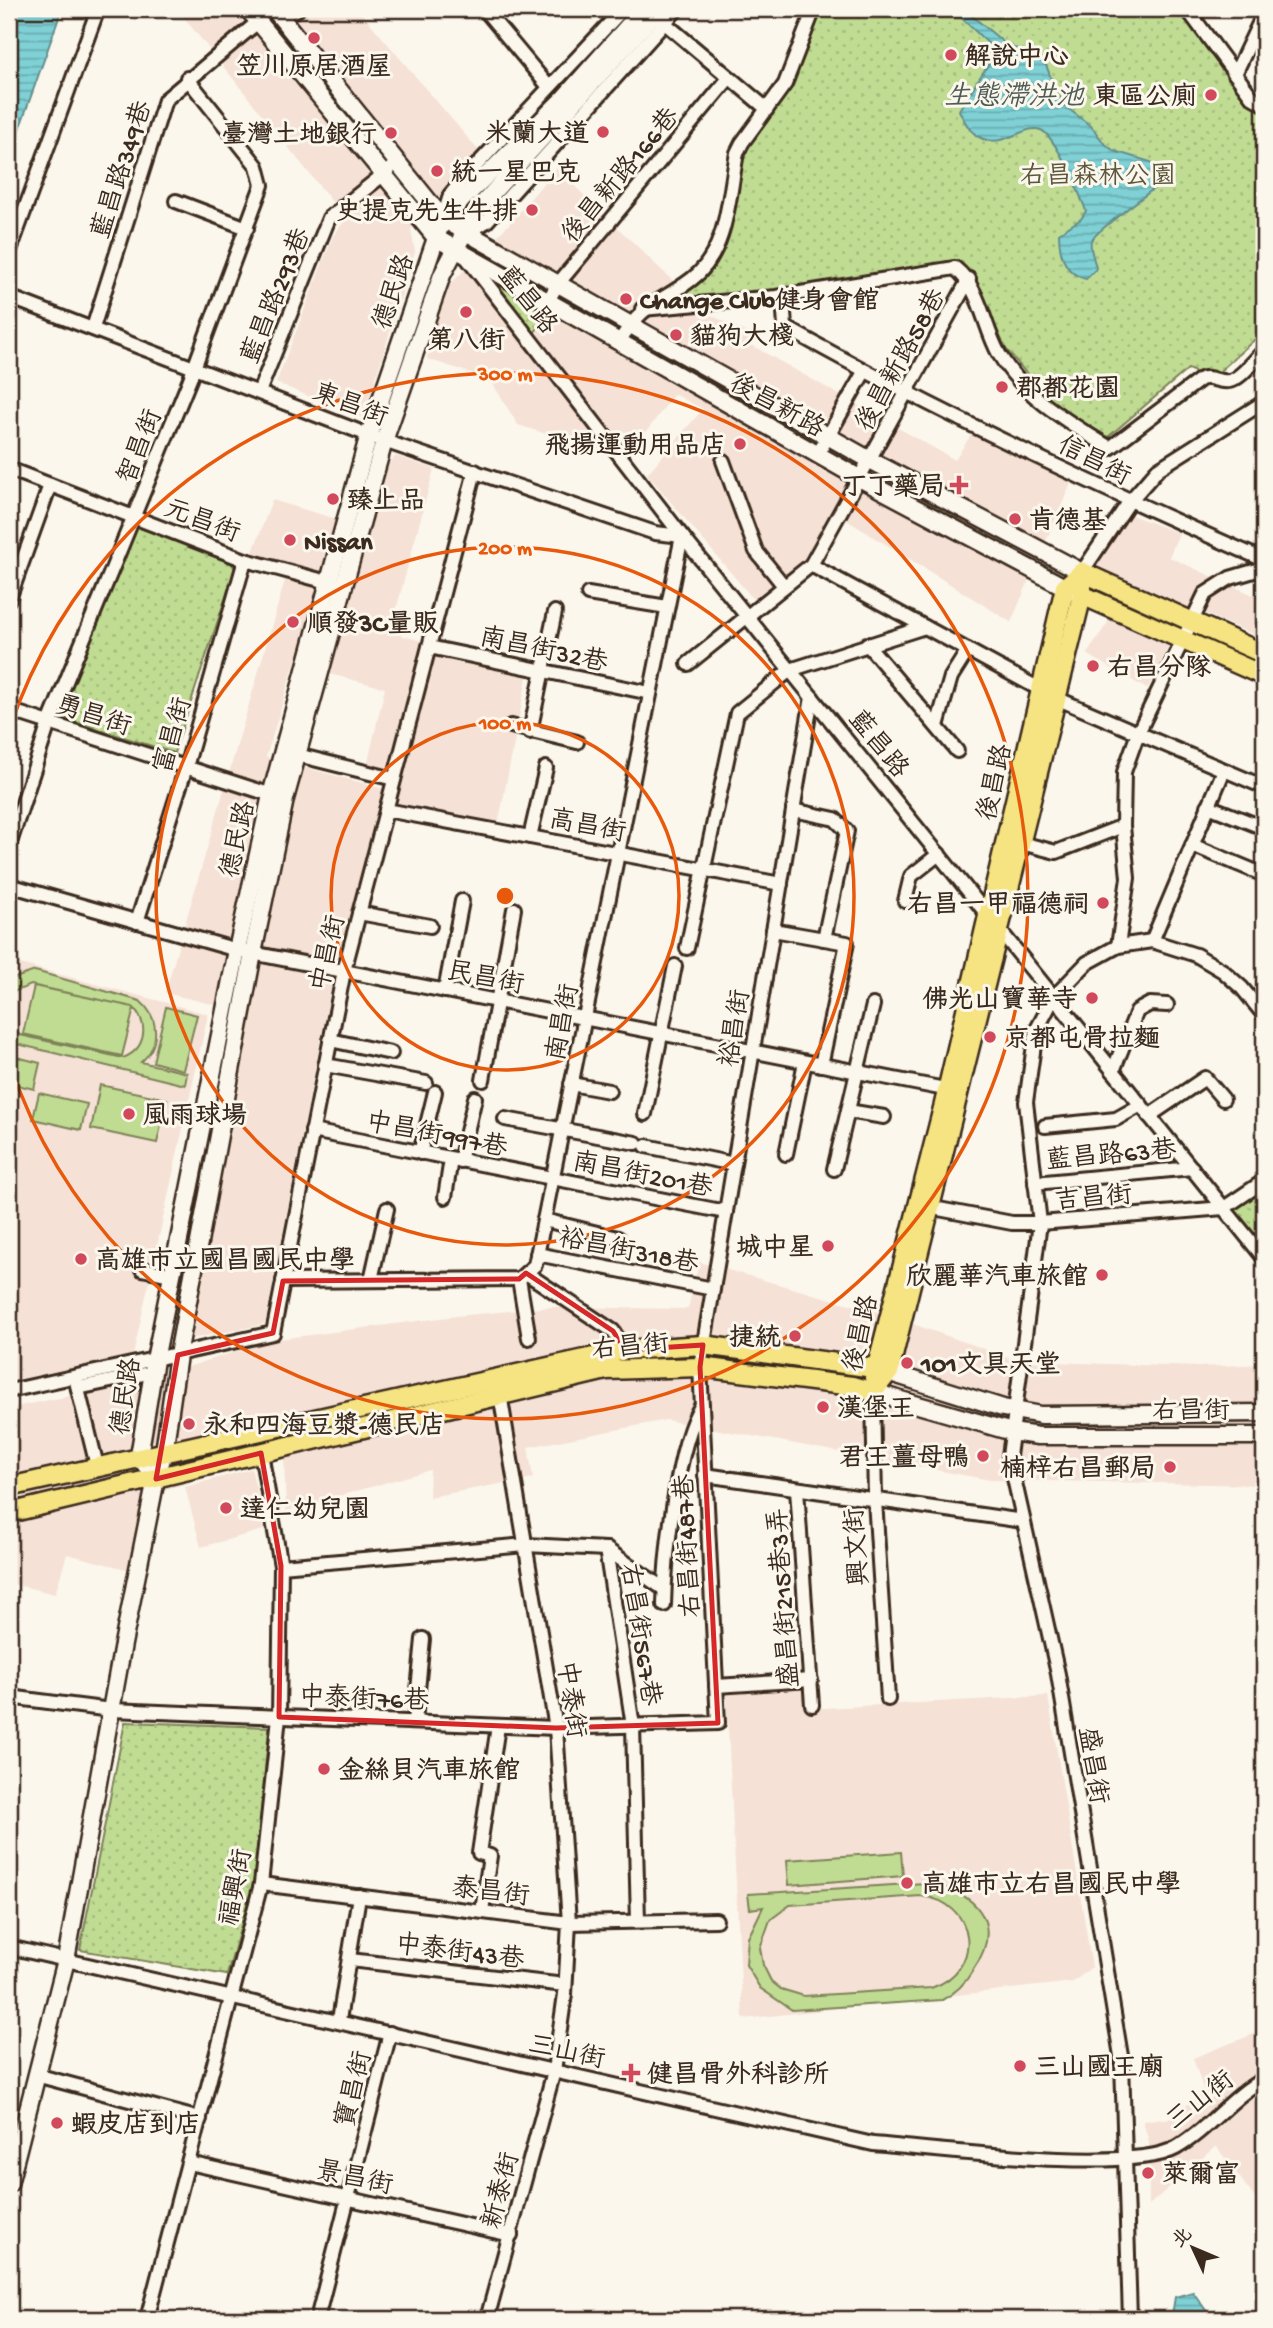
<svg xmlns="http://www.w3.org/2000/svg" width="1273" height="2328" viewBox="0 0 1273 2328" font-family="'Gochi Hand','LXGW WenKai TC',sans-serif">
<defs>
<pattern id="park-dots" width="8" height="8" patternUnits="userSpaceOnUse" patternTransform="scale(1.75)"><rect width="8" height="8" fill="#c0dc93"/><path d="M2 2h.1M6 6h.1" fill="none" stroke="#a6bd7e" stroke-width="1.8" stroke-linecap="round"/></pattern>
<pattern id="water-rules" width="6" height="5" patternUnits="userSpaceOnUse" patternTransform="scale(1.75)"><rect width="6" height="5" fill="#7fd1d6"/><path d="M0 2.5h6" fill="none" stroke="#69aaad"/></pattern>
</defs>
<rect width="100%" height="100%" fill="#fbf7ec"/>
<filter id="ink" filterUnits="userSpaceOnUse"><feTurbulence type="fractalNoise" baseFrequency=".0143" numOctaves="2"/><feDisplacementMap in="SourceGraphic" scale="14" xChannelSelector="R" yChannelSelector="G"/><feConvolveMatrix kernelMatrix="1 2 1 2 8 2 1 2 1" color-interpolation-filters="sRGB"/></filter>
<g filter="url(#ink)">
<g fill="#f5e1d6">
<polygon points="177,9 358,9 478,150 411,229 415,252 363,418 276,383 333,236 346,219"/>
<polygon points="556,168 705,312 755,337 751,345 955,460 973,432 1072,481 1011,622 832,511 804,560 754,600 647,474 703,409 674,394 633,450 604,452 518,425 490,379 427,359 442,293 511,222"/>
<polygon points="396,456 434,469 390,632 425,642 421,653 528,672 498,825 391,808 401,773 367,766 385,688 294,665 266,757 384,789 333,977 265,1324 191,1339 250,1013 165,993 286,577 263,569 245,574 272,500 333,518 366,532 385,467"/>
<polygon points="1131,515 1179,533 1169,557 1264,600 1264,639 1189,607 1147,689 1087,654 1120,604 1086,581"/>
<polygon points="9,961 208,1014 133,1355 9,1381"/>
<polygon points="699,1262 881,1313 1019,1361 1199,1367 1264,1364 1264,1485 990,1480 666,1420 528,1447 533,1478 429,1497 430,1470 286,1511 284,1457 148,1494 130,1570 67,1554 55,1594 9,1583 9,1408 141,1382 272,1340 456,1316 551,1307 688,1309"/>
<polygon points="251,1469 267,1529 201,1547 185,1487"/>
<polygon points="803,1686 806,1709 1048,1696 1092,1967 1073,1982 743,2019 726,1689"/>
<polygon points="1264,2030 1264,2122 1255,2198 1216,2146 1149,2205 1149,2142 1143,2121 1174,2118 1203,2088 1193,2058"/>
</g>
<g fill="#c0dc93" stroke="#7e8358" stroke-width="2" fill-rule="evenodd">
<path d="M35 971 140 1001C159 1017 161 1045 141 1062L187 1073 185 1085 9 1042V1026L20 1035 123 1058C146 1049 149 1025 134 1008L122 1056 23 1034 34 986 133 1007 31 985 13 992 9 998V980Z"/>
<polygon points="166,1007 197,1015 183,1070 153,1062"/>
<polygon points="9,1055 40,1063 34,1089 9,1083"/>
<polygon points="100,1085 167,1099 157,1143 91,1129"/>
<polygon points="39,1093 87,1104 81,1130 33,1119"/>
<polygon points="901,1852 903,1876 789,1885 787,1860"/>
<path d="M925 1883C975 1891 1006 1922 973 1970 965 1984 956 1993 942 2000L792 2010 760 1988 746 1965 748 1938 763 1907 750 1909 748 1894ZM921 1896C977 1902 985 1970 931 1988L804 1996 781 1989 771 1981 763 1965 760 1948 770 1920 790 1905Z"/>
</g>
<g fill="url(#park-dots)" stroke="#7e8358" stroke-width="2">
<polygon points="814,9 1179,9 1241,93 1264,109 1264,331 1211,379 1188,369 1108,437 1052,404 1006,349 972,278 962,267 780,293 652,301 696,267 717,238 741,143 796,69"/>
<polygon points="489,279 548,315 534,333"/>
<polygon points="132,525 220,557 231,562 235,569 174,753 60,717"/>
<polygon points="1264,1187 1264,1242 1260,1243 1231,1209"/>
<polygon points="125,1722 269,1727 255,1876 227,1975 80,1950"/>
</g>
<g fill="url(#water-rules)" stroke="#648e8c" stroke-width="2">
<polygon points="9,9 62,9 9,158"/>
<path d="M952 9H964L1009 47 1026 51 1046 65 1056 91 1065 106 1091 126 1104 143 1114 151 1151 162 1162 177 1161 183C1150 192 1093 233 1091 241 1089 249 1095 260 1096 269L1086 279C1064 274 1059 252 1059 233L1081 219 1086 211C1080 194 1056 137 1041 130 1021 121 985 171 959 110L991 60 994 49Z"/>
<polygon points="1193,2292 1212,2319 1178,2319 1172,2315 1175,2297"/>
</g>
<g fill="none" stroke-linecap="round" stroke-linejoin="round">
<defs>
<g id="street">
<polyline points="484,9 549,87"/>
<polyline points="1187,9 1252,97 1264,104"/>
<polyline points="279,16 298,9"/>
<polyline points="660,19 767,109"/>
<polyline points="1235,74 1264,13"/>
<polyline points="176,201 247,228"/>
<polyline points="443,219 450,195 460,183 623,9"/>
<polyline points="466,234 487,221 677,9"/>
<polyline points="9,253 98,9"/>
<polyline points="467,258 682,536 1264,1258"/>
<path d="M783 296 785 327C940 414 1102 489 1264 560"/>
<polyline points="9,297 384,441 655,533 682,536"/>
<polyline points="548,301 557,285 729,78"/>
<path d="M642 309 776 297 955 268C981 289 983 325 999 354 1023 396 1070 423 1110 448L1201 379C1211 375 1218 383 1229 381 1241 379 1255 359 1264 351"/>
<polyline points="93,328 165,100 259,21"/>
<path d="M619 342C644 301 658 305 692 279 728 252 729 194 737 153L742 143 785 84 814 9"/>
<polyline points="259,392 329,218 389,170"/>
<polyline points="818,454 864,372"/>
<polyline points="723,461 756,551 784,586"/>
<polyline points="9,469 245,560 335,584"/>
<polyline points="811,565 1056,698 1264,787"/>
<polyline points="1082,572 1129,502 1158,469 1264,402"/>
<polyline points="588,594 667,607"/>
<polyline points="9,599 50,485"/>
<polyline points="867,644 957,751"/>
<polyline points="429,647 650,693"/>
<polyline points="688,664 811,565 969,279"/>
<polyline points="9,710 278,797"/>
<polyline points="511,726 577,742"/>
<polyline points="937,726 951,677 968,650"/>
<polyline points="530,732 555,612"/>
<polyline points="289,753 394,779"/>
<polyline points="1208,806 1264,828"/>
<polyline points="386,810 781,884"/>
<polyline points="793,810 835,819 847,831 824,939"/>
<polyline points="530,837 546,768"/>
<polyline points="1021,843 1056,852 1123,826"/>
<polyline points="1192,845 1264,875"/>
<polyline points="9,846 49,723 190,379 262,185 257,166 187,78"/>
<polyline points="9,885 237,950 955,1091"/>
<polyline points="905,901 911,876 939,854"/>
<polyline points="359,913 430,926"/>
<polyline points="137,922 186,767 245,560"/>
<polyline points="773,930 847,943 821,1065"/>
<polyline points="1152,941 1224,770"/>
<polyline points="1118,946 1128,878 1123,826 1124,772 1138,733 1205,594 1230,578 1264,568"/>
<polyline points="687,948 737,713 790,670 925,627"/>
<polyline points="445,991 462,901"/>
<polyline points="330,1040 391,1053"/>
<polyline points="325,1065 426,1083"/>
<polyline points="1113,1071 1137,1011 1150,1004 1167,1005"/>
<polyline points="483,1080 514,909"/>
<polyline points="571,1084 609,1091"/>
<polyline points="848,1111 884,1117"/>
<polyline points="645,1114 675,966"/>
<polyline points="1149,1116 1205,1078 1223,1099"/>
<polyline points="505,1119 636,1143"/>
<polyline points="1045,1126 1116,1119 1141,1105"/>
<polyline points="312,1131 726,1212"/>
<polyline points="646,1146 734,1164"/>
<polyline points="420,1153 435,1092"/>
<polyline points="786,1154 805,1062"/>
<polyline points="460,1161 475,1098"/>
<polyline points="834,1169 873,1005"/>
<polyline points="1035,1183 1192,1168"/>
<polyline points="445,1197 451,1159"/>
<polyline points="923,1206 1012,1223 1040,1223 1224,1208 1264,1181"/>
<polyline points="544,1220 618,1238"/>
<polyline points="537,1254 713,1289"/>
<polyline points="142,1269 172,1275"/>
<polyline points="526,1273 613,1331 625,1350"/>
<polyline points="519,1279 529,1338"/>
<polyline points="371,1280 387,1209"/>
<polyline points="283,1281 519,1279 535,1265 682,536"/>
<polyline points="75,1377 97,1466"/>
<polyline points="78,1388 153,1372"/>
<polyline points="9,1391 273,1333 344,971 475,471"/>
<polyline points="873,1392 875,1500 888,1699"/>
<polyline points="705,1475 1023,1521"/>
<polyline points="797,1489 812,1705"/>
<polyline points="606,1549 633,1726 638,1921"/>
<polyline points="606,1549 664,1589"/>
<polyline points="281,1566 526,1545 606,1549"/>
<path d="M664 1605C665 1558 677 1441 702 1405"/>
<polyline points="716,1686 811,1680"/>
<polyline points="9,1697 111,1710 556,1728 718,1723 700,1367 812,697"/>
<polyline points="415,1721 423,1639"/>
<polyline points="261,1884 569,1923 716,1920"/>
<polyline points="482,1911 490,1856 479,1853 498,1726"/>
<path d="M9 1947 873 2144C934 2149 1129 2174 1176 2148 1209 2129 1231 2097 1264 2079"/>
<polyline points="350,1960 565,1985"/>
<polyline points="339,2020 359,1896"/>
<polyline points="36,2075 200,2119"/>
<polyline points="189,2163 511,2235"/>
<polyline points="147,2319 261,1884 279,1717 281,1566 261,1453"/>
<polyline points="317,2319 390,2033"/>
<polyline points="487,2319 554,2071 565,1994 569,1923 556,1728 499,1388"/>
<polyline points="1130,2319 1122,2062 1058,1674 1009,1456 1040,1223 1026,1102 1036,1031 1054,997 1087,963 1118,946 1152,941 1196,955 1223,971 1242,988 1264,1015"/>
</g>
<g id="secondary">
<polyline points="248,9 436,238 859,478 1076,593"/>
<polyline points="274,9 443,219 870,460 1082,572"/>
<polyline points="878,1369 1003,1408 1041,1415 1264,1413"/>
<polyline points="873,1392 1012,1432 1038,1436 1264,1436"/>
<polyline points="156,1479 139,1456 155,1360 237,950 271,795 369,434 436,238 443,219 563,99 643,9"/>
<polyline points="9,2184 66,1960 123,1644 156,1479 164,1452 178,1355 253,953 285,799 384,441 442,275 475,212 659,9"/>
</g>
<g id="primary">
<polyline points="1082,572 1264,654"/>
<polyline points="1082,595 1264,676"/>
<polyline points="874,1378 944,1104 1065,587 1082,572"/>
<polyline points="873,1392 889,1372 1082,595 1082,572"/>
<polyline points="9,1487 625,1350 703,1345 874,1368"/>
<polyline points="9,1513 606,1370 700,1367 852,1386 873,1392"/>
</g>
</defs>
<use href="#street" stroke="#3b2a1e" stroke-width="18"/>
<use href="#secondary" stroke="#3b2a1e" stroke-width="21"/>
<use href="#primary" stroke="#3b2a1e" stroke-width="23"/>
<use href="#street" stroke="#fbf7ec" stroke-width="12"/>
<use href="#secondary" stroke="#fbf7ec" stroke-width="16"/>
<use href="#primary" stroke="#f6e381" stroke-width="18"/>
</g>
</g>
<path fill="none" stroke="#d62828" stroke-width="5" stroke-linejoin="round" d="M526 1273 613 1331 625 1350 703 1345 700 1367 718 1723 556 1728 279 1717 281 1566 261 1453 156 1479 178 1355 273 1333 283 1281 519 1279Z"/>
<g fill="none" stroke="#e8590c" stroke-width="3.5">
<circle cx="505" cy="896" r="174"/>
<circle cx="505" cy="896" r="349"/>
<path d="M9 730A523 523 0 1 1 9 1062"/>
</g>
<g fill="#d1495b" stroke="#fbf7ec" stroke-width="2.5">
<circle cx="314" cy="38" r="7"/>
<circle cx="951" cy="55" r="7"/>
<circle cx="1211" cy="95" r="7"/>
<circle cx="603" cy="132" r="7"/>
<circle cx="391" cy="133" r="7"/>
<circle cx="437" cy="171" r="7"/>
<circle cx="532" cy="210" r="7"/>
<circle cx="626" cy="299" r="7"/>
<circle cx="466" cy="312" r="7"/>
<circle cx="676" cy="335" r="7"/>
<circle cx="1002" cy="387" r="7"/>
<circle cx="740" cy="444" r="7"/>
<path d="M955.5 474.5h7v7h7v7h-7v7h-7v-7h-7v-7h7z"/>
<circle cx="333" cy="499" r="7"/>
<circle cx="1015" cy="519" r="7"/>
<circle cx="290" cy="540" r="7"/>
<circle cx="293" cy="622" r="7"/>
<circle cx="1093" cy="666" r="7"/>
<circle cx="1103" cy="903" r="7"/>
<circle cx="1092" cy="998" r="7"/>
<circle cx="990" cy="1037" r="7"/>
<circle cx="129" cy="1114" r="7"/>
<circle cx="828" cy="1246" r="7"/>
<circle cx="81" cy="1259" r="7"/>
<circle cx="1102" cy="1275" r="7"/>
<circle cx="795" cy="1336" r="7"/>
<circle cx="907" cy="1363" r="7"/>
<circle cx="823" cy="1407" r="7"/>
<circle cx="189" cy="1424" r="7"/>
<circle cx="983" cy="1456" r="7"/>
<circle cx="1170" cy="1467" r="7"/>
<circle cx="226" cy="1508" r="7"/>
<circle cx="324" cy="1769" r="7"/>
<circle cx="907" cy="1883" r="7"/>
<circle cx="1020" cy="2066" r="7"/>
<path d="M627.5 2062.5h7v7h7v7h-7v7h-7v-7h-7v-7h7z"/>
<circle cx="57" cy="2123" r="7"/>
<circle cx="1148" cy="2173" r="7"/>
</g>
<g text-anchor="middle" stroke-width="6" stroke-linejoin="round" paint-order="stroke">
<g font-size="26" font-weight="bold" fill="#3b2a1e" stroke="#fbf7ec" text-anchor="start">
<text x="965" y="64">解說中心</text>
<text x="314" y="74" text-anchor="middle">笠川原居酒屋</text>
<text x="1197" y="104" text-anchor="end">東區公廁</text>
<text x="589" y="141" text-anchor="end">米蘭大道</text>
<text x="377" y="142" text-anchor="end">臺灣土地銀行</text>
<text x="451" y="180">統一星巴克</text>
<text x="518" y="219" text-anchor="end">史提克先生牛排</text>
<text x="640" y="308">Change Club健身會館</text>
<text x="690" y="344">貓狗大棧</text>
<text x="466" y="348" text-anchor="middle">第八街</text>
<text x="1016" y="396">郡都花園</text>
<text x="726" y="453" text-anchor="end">飛揚運動用品店</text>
<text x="945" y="494" text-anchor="end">丁丁藥局</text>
<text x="347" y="508">臻上品</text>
<text x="1029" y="528">肯德基</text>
<text x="304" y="549">Nissan</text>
<text x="307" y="631">順發3C量販</text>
<text x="1107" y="675">右昌分隊</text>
<text x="1089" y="912" text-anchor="end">右昌一甲福德祠</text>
<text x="1078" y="1007" text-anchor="end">佛光山寶華寺</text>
<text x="1004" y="1046">京都屯骨拉麵</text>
<text x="143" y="1123">風雨球場</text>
<text x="814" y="1255" text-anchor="end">城中星</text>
<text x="95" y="1268">高雄市立國昌國民中學</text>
<text x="1088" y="1284" text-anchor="end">欣麗華汽車旅館</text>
<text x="781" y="1345" text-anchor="end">捷統</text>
<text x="921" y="1372">101文具天堂</text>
<text x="837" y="1416">漢堡王</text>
<text x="203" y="1433">永和四海豆漿-德民店</text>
<text x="969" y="1465" text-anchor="end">君王薑母鴨</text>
<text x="1156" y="1476" text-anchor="end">楠梓右昌郵局</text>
<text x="240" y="1517">達仁幼兒園</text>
<text x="338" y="1778">金絲貝汽車旅館</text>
<text x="921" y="1892">高雄市立右昌國民中學</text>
<text x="1034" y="2075">三山國王廟</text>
<text x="647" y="2082">健昌骨外科診所</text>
<text x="71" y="2132">蝦皮店到店</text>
<text x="1162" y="2182">萊爾富</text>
</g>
<g font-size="26" fill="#3b2a1e" stroke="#fbf7ec">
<text transform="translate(120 169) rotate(-72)" y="9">藍昌路349巷</text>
<text transform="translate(619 174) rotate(-50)" y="9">後昌新路166巷</text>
<text transform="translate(392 291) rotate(-71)" y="9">德民路</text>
<text transform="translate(274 295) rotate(-68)" y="9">藍昌路293巷</text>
<text transform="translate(529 299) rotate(52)" y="9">藍昌路</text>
<text transform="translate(899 359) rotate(-61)" y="9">後昌新路58巷</text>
<text transform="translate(351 403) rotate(21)" y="9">東昌街</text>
<text transform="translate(778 404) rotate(29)" y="9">後昌新路</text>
<text transform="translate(138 446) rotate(-68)" y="9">智昌街</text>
<text transform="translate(1095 459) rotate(27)" y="9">信昌街</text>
<text transform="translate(203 519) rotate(21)" y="9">元昌街</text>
<text transform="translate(544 648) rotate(12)" y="9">南昌街32巷</text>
<text transform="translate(94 714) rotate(18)" y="9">勇昌街</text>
<text transform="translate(171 735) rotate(-74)" y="9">富昌街</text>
<text transform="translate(880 743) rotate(51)" y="9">藍昌路</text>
<text transform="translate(993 782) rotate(-77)" y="9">後昌路</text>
<text transform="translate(588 824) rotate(11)" y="9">高昌街</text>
<text transform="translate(236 839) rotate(-77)" y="9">德民路</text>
<text transform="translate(326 953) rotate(-77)" y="9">中昌街</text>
<text transform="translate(486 976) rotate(11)" y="9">民昌街</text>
<text transform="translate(561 1022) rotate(-79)" y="9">南昌街</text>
<text transform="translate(733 1028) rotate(-81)" y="9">裕昌街</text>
<text transform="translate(437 1133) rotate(11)" y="9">中昌街997巷</text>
<text transform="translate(1111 1153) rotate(-5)" y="9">藍昌路63巷</text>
<text transform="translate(643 1173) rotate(11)" y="9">南昌街201巷</text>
<text transform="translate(1093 1196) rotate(-5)" y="9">吉昌街</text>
<text transform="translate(629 1249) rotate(11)" y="9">裕昌街318巷</text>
<text transform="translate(859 1333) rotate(-77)" y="9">後昌路</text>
<text transform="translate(630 1345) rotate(-5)" y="9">右昌街</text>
<text transform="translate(124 1396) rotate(-81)" y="9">德民路</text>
<text x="1191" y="1418">右昌街</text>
<text transform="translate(686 1546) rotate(-93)" y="9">右昌街487巷</text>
<text transform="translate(855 1547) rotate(-94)" y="9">興文街</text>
<text transform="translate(782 1598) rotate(-94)" y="9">盛昌街215巷3弄</text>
<text transform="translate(642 1634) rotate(81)" y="9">右昌街567巷</text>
<text transform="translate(364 1697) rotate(2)" y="9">中泰街76巷</text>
<text transform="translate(573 1699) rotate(82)" y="9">中泰街</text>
<text transform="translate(1095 1765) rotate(81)" y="9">盛昌街</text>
<text transform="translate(234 1887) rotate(-79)" y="9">福興街</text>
<text transform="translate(491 1890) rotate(7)" y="9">泰昌街</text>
<text transform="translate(460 1950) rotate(7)" y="9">中泰街43巷</text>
<text transform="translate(567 2050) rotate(12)" y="9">三山街</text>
<text transform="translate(352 2089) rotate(-76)" y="9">寶昌街</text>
<text transform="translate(1199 2099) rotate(-38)" y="9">三山街</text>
<text transform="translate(355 2176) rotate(12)" y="9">景昌街</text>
<text transform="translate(499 2190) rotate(-75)" y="9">新泰街</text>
</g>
<g font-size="26" fill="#5c563b" stroke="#fbf7ec">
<text x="1098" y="183">右昌森林公園</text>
</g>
<g font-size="28" font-style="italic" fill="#4f5c55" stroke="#fbf7ec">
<text x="1014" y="104">生態滯洪池</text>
</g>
</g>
<circle cx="505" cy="896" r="10" fill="#e8590c" stroke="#fbf7ec" stroke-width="3.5"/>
<g font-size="21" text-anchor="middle" font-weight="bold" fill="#e8590c" stroke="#fbf7ec" stroke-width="6" stroke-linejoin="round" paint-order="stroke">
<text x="505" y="380">300 m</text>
<text x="505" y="554">200 m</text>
<text x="505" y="729">100 m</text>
</g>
<rect width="1273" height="2328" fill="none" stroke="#fbf7ec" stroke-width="35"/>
<rect x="18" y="18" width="1238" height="2293" fill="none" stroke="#3b2a1e" stroke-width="2.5" filter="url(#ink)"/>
<g transform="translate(1193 2248) rotate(314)" stroke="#fbf7ec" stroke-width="5" paint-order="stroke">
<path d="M0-5L12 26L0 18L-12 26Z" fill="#3b2a1e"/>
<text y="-10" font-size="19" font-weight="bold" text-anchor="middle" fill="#3b2a1e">北</text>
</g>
</svg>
